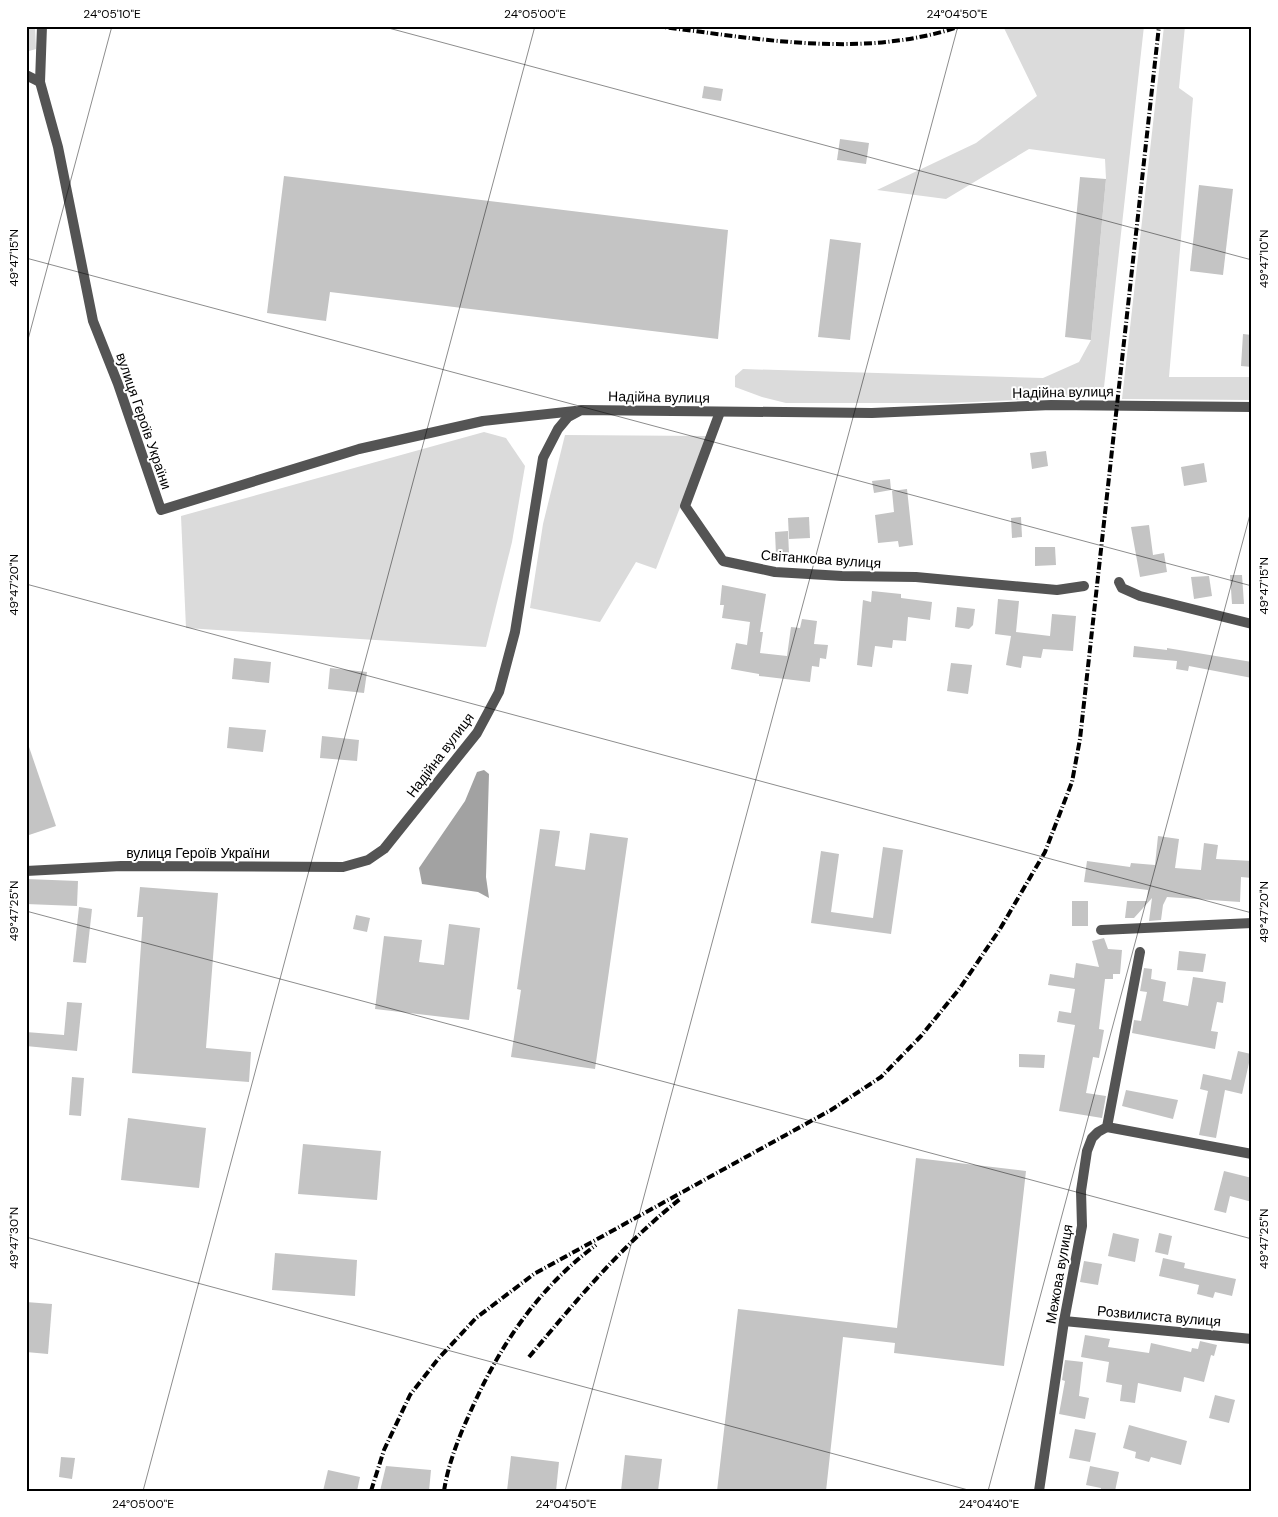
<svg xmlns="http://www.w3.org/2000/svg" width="1278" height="1517" viewBox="0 0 1278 1517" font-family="'DM Sans',sans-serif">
<rect width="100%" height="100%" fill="#fff"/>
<g fill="#dbdbdb">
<polygon points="26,26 35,26 36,49 26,52"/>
<polygon points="1003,26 1144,26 1103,396 951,403 786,403 762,397 735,387 735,376 743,369 1043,378 1079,362 1091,340 1106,179 1105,159 1029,149 946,199 877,190 976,143 1037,96"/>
<polygon points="1164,26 1185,26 1179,88 1193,98 1169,377 1252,377 1252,400 1122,399"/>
<polygon points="484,432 506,438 525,466 512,542 486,647 186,628 181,516"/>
<polygon points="565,435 708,436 656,569 636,562 600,622 530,608 543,524"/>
</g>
<polygon fill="#a2a2a2" points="484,770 489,774 486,877 489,898 478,892 422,884 419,868 465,801 477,772"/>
<g fill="#c4c4c4">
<polygon points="704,86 723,89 721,101 702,98"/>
<polygon points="840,139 869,143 866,164 837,160"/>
<polygon points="284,176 728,230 718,339 330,292 326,321 267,313"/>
<polygon points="1080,177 1106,179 1091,340 1065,337"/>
<polygon points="1199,185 1233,189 1223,275 1190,271"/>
<polygon points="830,239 861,243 850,340 818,337"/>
<polygon points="1243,334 1252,335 1252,367 1241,366"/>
<polygon points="1046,451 1048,466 1032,469 1030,453"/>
<polygon points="1204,463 1207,482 1184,486 1181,467"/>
<polygon points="890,479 891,490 874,493 872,481"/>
<polygon points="907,489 913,545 899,547 898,541 878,543 875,515 894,512 892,491"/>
<polygon points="809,517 810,538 789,539 788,518"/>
<polygon points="1021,517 1022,537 1012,538 1011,518"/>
<polygon points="1149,525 1153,555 1164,553 1167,572 1140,577 1131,527"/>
<polygon points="788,531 789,554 776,555 775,532"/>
<polygon points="1035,547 1055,547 1056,565 1035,566"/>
<polygon points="1230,575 1242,575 1244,604 1232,604"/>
<polygon points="1209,576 1212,596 1194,599 1191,577"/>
<polygon points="722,585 766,594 760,632 763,632 760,653 787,656 791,627 800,628 802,619 817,621 814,644 828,645 826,659 820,658 819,667 812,666 810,682 759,676 759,674 731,669 736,643 747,645 750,622 722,618 724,605 720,605"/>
<polygon points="872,591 901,594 901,598 932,602 930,620 908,617 906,641 893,640 892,648 875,646 872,667 857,665 863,600 871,602"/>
<polygon points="998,599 1019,601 1016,632 1050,636 1052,614 1076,616 1073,651 1043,649 1041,658 1023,656 1021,668 1006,665 1011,636 995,634"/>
<polygon points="957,607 975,609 973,625 969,629 955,627"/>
<polygon points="1134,646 1167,650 1167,648 1252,662 1252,678 1189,666 1188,671 1176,669 1177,661 1133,657"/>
<polygon points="234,658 271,662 269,683 232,679"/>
<polygon points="951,663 972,665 968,694 947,691"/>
<polygon points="330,668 367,672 364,693 328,689"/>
<polygon points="229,727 266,730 263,752 227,748"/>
<polygon points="322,736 359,740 357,761 320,758"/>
<polygon points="26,744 28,744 56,826 26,836"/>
<polygon points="540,829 560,831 555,866 585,870 590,833 628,838 595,1069 511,1057 521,990 517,989"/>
<polygon points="1158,836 1179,839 1175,868 1201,870 1204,843 1218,845 1216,859 1252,861 1252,878 1241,877 1240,902 1167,897 1163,905 1161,920 1149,921 1152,898 1134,918 1125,918 1127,901 1147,901 1148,890 1084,882 1087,861 1130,867 1131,863 1155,865"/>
<polygon points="883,847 903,850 891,934 811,923 821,851 839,854 831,912 873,918"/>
<polygon points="26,879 78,881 77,906 26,904"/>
<polygon points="140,887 218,893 206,1048 251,1052 249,1082 132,1073 143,917 137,917"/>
<rect x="1072" y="901" width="16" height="25"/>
<polygon points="79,907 92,909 86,963 73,962"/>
<polygon points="356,915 370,918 367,932 353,929"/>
<polygon points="449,924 480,928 469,1020 375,1009 384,936 422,940 419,962 444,965"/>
<polygon points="1104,938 1108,949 1122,950 1120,974 1113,974 1113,979 1105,979 1099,1029 1104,1030 1099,1058 1093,1057 1086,1093 1106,1096 1102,1118 1059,1111 1075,1025 1057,1022 1059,1011 1071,1013 1075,989 1048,985 1050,974 1074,978 1076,963 1099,967 1092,941"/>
<polygon points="1179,951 1206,954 1203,972 1177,970"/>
<polygon points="1144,968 1152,969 1151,979 1166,982 1163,1001 1188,1006 1193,977 1226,982 1223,1003 1217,1002 1211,1031 1218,1032 1215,1049 1132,1033 1134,1020 1141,1021 1147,992 1140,991"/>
<polygon points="67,1002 82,1003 77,1051 26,1046 26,1032 64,1035"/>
<polygon points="1238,1051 1251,1054 1242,1094 1225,1090 1216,1138 1199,1135 1208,1091 1200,1089 1203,1074 1231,1080"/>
<polygon points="1019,1054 1045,1055 1044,1068 1019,1067"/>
<polygon points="72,1077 84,1078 81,1116 69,1115"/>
<polygon points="1126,1090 1178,1100 1173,1119 1122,1106"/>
<polygon points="128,1118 206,1128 199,1188 121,1180"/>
<polygon points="303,1144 381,1151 377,1200 298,1194"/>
<polygon points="916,1158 1026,1171 1004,1366 894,1353 895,1343 843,1337 826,1491 717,1491 738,1309 897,1328"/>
<polygon points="1224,1171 1252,1178 1252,1202 1230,1196 1226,1213 1214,1210"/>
<polygon points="1113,1233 1139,1239 1135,1262 1108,1256"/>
<polygon points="1159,1233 1172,1236 1168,1255 1155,1252"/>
<polygon points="275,1253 357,1260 355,1296 272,1290"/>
<polygon points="1163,1258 1185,1263 1184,1268 1236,1279 1232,1296 1215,1292 1213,1298 1197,1294 1199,1285 1159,1276"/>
<polygon points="1084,1261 1102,1264 1098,1285 1080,1282"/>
<polygon points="26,1302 52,1304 48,1354 26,1352"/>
<polygon points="1085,1335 1110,1339 1108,1347 1149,1353 1151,1343 1191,1352 1192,1348 1198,1349 1200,1341 1217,1345 1214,1356 1211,1355 1204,1382 1184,1377 1181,1392 1138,1383 1135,1403 1120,1401 1122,1385 1106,1382 1109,1362 1081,1357"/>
<polygon points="1065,1360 1083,1362 1079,1396 1089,1398 1085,1419 1059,1414 1065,1381 1062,1380"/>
<polygon points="1215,1395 1235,1400 1229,1423 1209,1418"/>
<polygon points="1129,1425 1187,1441 1181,1465 1151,1457 1149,1462 1135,1458 1136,1452 1123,1448"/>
<polygon points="1075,1429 1096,1433 1090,1462 1069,1458"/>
<polygon points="625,1455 662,1459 658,1491 621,1491"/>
<polygon points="511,1456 559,1462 556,1491 507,1491"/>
<polygon points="61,1457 75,1458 72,1479 59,1477"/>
<polygon points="386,1466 431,1470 429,1491 380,1491"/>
<polygon points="1090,1466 1119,1472 1115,1491 1101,1491 1101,1488 1086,1485"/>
<polygon points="328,1470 360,1477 357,1491 323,1491"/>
</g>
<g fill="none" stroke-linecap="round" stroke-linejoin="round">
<g stroke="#545454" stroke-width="10">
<polyline points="42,26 40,82 58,147 93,321 118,384 161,510 359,449 483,421 575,411"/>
<polyline points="26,75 40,82"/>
<polyline points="720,412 685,506 723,561 775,572 842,576 916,577 1057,590 1084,586"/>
<polyline points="1119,582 1122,588 1140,596 1252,624"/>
<polyline points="26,871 121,866 343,867 368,860 384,849 477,733 499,692 515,632 543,458 558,429 568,417 581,410 872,413 1051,405 1252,407"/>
<polyline points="1101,930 1252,923"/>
<polyline points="1107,1127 1252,1154"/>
<polyline points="1064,1321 1252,1339"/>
<polyline points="1039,1491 1064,1321 1082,1226 1081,1191 1087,1151 1092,1138 1098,1132 1107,1127 1140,952"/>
</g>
<g stroke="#000" stroke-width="4" stroke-dasharray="8 2.5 1 2.5" stroke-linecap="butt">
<path d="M655 26C756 38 862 60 961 26"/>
<path d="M529 1357C576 1301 622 1245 680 1199"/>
<polyline points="371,1491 384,1450 410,1395 438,1359 476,1318 534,1274 831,1110 881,1077 921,1036 960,988 1000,929 1045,852 1072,782 1080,739 1159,26"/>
<path d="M444 1491C448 1465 458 1439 469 1415 498 1348 537 1289 596 1245"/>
</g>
</g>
<path fill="none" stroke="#000" stroke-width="1" stroke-opacity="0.45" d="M381 26 1252 260M26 258 1252 586M26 347 112 26M26 584 1252 913M26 911 1252 1239M26 1237 972 1491M143 1491 535 26M565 1491 958 26M988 1491 1252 507"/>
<g text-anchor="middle" stroke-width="4" stroke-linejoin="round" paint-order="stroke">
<g font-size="14" fill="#000" stroke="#fff">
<text transform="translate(1063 392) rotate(-1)" y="5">Надійна вулиця</text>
<text transform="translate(659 397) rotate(1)" y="5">Надійна вулиця</text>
<text transform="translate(144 421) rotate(71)" y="5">вулиця Героїв України</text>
<text transform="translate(821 559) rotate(4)" y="5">Світанкова вулиця</text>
<text transform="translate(440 755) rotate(-53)" y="5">Надійна вулиця</text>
<text x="198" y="858">вулиця Героїв України</text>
<text transform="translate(1059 1274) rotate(-80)" y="5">Межова вулиця</text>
<text transform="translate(1159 1316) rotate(5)" y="5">Розвилиста вулиця</text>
</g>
</g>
<rect width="1278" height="1517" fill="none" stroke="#ffffff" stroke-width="55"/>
<rect x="28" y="28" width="1222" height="1462" fill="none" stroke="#000" stroke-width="2"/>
<g font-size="12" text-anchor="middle" fill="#000">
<text x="112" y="18">24°05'10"E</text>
<text x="535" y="18">24°05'00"E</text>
<text x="957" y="18">24°04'50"E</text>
<text transform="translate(14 258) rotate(-90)" y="4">49°47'15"N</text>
<text transform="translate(1264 259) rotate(-90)" y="4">49°47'10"N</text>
<text transform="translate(14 585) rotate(-90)" y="4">49°47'20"N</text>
<text transform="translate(1264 586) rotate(-90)" y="4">49°47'15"N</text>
<text transform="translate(14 911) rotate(-90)" y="4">49°47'25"N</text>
<text transform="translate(1264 912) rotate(-90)" y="4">49°47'20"N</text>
<text transform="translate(14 1238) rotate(-90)" y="4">49°47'30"N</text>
<text transform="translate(1264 1239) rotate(-90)" y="4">49°47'25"N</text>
<text x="143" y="1508">24°05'00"E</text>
<text x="566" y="1508">24°04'50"E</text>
<text x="989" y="1508">24°04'40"E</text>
</g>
</svg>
